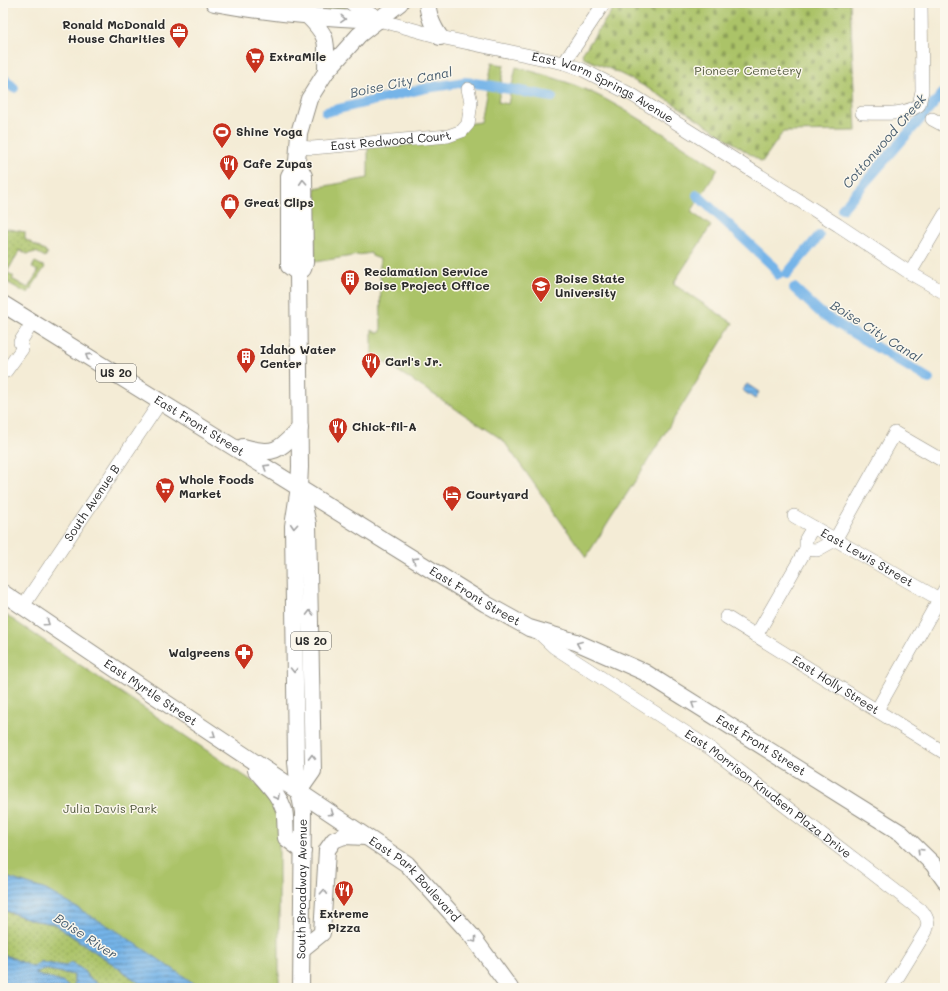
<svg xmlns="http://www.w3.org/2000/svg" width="948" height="991" viewBox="0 0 948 991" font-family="Mali,sans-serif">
<defs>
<pattern id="grass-dots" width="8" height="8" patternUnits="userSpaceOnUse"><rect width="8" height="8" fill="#abc368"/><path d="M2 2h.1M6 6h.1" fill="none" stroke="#8b9f56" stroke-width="1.8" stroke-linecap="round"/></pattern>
<pattern id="cemetery-stones" width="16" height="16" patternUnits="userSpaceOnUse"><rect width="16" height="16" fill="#abc368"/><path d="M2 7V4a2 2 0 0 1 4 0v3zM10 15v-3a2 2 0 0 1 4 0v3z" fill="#8b9f56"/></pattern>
<pattern id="water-rules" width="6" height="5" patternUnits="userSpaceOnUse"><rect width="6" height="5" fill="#75b4e8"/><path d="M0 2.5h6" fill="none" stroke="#6093bc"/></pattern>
</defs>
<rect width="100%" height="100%" fill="#fbf7ec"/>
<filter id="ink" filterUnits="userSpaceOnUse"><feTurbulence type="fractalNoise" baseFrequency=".025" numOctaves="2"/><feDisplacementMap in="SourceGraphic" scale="8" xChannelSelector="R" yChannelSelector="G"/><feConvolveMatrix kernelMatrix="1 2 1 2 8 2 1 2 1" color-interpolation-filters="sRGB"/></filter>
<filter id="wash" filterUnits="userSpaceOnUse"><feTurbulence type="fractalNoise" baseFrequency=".012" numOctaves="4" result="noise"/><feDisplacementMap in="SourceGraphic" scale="16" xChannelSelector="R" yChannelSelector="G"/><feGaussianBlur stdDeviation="0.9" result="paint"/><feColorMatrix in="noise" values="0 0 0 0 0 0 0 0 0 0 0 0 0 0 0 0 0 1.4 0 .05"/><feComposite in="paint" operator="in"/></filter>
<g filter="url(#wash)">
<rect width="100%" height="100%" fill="#f4ecd6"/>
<g fill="url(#grass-dots)" stroke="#6b774a">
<polygon points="3,228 25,232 25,239 48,253 45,257 36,252 27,254 20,250 7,272 14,277 12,279 28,288 38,272 32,267 35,262 45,267 28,293 26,293 3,280"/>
<polygon points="3,910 32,920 54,924 120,969 146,988 107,988 89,978 83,970 67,966 45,963 33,967 3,954"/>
<polygon points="43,969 74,975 74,985 81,988 71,988 62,982 35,974"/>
</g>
<path fill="url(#cemetery-stones)" stroke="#6b774a" d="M617 3H850L856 131 783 132 762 162C706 126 648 81 585 59L582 54Z"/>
<g fill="#abc368" stroke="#6b774a">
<polygon points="281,3 342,3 346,7 344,12"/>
<path d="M492 63 504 65 498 102 508 104 516 67C546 75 577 84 605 99 644 120 681 145 718 169L691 212 711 226 673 284 733 323 639 475 586 557 503 440 372 354V330L377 333 381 332 380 259 372 256 371 253 315 262V188L368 178V146L464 131 465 124 481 122Z"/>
<path d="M3 613 255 783C274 799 276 806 279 830V988H201L46 890 3 876Z"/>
</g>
<g fill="url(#water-rules)" stroke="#50708a">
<polygon points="747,384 759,392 755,399 742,390"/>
<polygon points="3,876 46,890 117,931 201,988 146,988 120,969 54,924 32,920 3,910"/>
<polygon points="3,954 33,967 41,961 45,963 66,966 71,962 83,970 89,978 107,988 81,988 74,985 74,975 43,969 35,974 62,982 71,988 12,988 3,983"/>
</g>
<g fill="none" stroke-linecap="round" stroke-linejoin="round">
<g stroke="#75b4e8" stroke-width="10">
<polyline points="3,78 14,88"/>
<polyline points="326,112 426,88 465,82 488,85 552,97"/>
<polyline points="697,195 773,266 778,275"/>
<polyline points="842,209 945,91"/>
<polyline points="787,274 819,236"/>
<polyline points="794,288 823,315 929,379"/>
</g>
</g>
</g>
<g filter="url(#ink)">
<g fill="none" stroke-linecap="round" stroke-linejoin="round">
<defs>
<g id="minor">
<path id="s1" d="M379 20 440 37 564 63 581 69 634 96 838 225 910 273 945 293"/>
<polyline points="564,63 604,3"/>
<path d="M862 113C880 113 904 116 919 105L922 91 921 3"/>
<polyline points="932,119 945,126"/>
<path id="s2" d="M298 147 312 148 448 136 462 131 468 124 471 102 468 89"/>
<polyline points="910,273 945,214"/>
<polyline points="3,372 6,371 22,349 20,342 33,322"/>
<path id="s3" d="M794 516 939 599"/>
<polyline points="813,527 806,539 806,549 817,550 835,540 895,433 945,462"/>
<path id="s4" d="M23 606 161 401"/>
<path id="s5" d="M726 617 945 753"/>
<path id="s6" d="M537 631 554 647 711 749 923 912C928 919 929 923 926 931L891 988"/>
<polyline points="756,636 806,549"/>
<polyline points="877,710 945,589"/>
</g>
<g id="major">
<path d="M214 3C268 13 323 18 379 20"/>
<polyline points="353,3 379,20"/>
<path d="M427 3C429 17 432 25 440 37"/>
<path d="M308 16C330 38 326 42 326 72"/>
<polyline points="297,162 289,176 289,266 298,273"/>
<path id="s7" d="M3 304 486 604 529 628 576 642 644 672 901 833 933 864 945 881"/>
<path d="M243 447C274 456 279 451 300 428"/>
<path id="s8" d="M3 593 142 687 407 864 471 935 510 988"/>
<path d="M256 770C266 783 279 794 284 810 286 818 285 829 286 838L303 851"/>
<polyline points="299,791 313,771 308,524 301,493"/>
<polyline points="302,949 322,933 327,850 334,840 344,836 366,837"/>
<path id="s9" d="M301 988 303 812 299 791 296 762 293 526 299 487 300 467 298 273 303 269 305 263 304 176 297 162 299 133 309 99 326 72 359 35 400 3"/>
</g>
</defs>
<use href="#minor" stroke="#908c80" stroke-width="14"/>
<use href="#major" stroke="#908c80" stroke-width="18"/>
<use href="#minor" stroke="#fff" stroke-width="13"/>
<use href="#major" stroke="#fff" stroke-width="16"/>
</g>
<defs><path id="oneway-chevron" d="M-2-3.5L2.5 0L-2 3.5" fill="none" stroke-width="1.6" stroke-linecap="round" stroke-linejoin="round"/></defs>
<g stroke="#a0a0a0">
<use href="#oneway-chevron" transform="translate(343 19) rotate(4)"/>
<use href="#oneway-chevron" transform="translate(303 182) rotate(-93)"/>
<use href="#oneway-chevron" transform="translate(88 356) rotate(-148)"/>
<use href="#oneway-chevron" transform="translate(266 467) rotate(-148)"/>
<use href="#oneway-chevron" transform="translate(294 526) rotate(94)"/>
<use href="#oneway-chevron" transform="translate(415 560) rotate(-148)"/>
<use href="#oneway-chevron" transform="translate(310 613) rotate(-91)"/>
<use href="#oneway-chevron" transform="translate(47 623) rotate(35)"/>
<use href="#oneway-chevron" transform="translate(579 644) rotate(-158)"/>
<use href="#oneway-chevron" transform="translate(294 670) rotate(89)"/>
<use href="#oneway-chevron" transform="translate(694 704) rotate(-148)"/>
<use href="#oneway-chevron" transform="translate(213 735) rotate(34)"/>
<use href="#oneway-chevron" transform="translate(312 757) rotate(-91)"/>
<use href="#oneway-chevron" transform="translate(277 797) rotate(61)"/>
<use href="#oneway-chevron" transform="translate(331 813) rotate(34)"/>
<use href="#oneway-chevron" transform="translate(920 851) rotate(-134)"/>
<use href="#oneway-chevron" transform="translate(324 892) rotate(-87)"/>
<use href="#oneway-chevron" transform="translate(474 940) rotate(53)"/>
</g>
</g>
<defs>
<symbol id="office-pin" viewBox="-11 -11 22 30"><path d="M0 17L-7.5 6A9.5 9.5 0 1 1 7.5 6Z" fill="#c8321e" stroke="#fbf7ec"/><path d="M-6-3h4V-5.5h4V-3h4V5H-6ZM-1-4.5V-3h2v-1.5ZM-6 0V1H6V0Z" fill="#fff"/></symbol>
<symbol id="supermarket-pin" viewBox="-11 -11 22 30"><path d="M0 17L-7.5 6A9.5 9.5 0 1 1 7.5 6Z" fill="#c8321e" stroke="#fbf7ec"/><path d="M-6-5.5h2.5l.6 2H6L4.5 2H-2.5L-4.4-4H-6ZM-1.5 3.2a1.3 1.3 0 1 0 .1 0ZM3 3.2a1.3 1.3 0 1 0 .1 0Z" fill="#fff"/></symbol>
<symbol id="stadium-pin" viewBox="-11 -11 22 30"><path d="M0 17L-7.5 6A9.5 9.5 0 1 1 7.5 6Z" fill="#c8321e" stroke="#fbf7ec"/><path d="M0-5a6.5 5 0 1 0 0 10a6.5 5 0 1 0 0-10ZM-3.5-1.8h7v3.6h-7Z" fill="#fff"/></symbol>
<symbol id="restaurant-pin" viewBox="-11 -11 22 30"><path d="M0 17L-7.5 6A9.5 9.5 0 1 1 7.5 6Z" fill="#c8321e" stroke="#fbf7ec"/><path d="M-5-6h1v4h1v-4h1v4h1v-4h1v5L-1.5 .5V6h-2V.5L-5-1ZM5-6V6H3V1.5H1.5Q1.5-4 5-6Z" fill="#fff"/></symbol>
<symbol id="shop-pin" viewBox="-11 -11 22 30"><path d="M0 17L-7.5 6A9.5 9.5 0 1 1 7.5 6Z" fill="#c8321e" stroke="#fbf7ec"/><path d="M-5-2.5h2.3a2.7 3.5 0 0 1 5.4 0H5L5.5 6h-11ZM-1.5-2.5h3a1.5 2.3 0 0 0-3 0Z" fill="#fff"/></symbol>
<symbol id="building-pin" viewBox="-11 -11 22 30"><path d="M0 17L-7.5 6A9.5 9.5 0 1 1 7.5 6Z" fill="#c8321e" stroke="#fbf7ec"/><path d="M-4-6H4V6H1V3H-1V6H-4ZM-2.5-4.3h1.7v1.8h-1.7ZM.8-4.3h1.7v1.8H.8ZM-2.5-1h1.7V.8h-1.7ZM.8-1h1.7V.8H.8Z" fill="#fff"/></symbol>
<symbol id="university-pin" viewBox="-11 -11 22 30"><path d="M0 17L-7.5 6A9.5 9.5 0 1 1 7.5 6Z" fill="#c8321e" stroke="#fbf7ec"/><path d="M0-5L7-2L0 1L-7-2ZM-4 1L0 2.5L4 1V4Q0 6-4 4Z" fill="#fff"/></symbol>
<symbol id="hotel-pin" viewBox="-11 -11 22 30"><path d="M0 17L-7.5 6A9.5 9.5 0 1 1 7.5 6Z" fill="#c8321e" stroke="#fbf7ec"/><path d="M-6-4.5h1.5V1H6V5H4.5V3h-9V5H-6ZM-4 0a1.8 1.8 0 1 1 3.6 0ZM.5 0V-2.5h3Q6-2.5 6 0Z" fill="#fff"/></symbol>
<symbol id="pharmacy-pin" viewBox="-11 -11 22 30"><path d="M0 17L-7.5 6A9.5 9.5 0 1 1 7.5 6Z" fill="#c8321e" stroke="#fbf7ec"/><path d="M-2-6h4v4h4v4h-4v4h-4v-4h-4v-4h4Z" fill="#fff"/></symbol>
</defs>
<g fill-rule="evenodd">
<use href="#office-pin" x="168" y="21" width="22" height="30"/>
<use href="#supermarket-pin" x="244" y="46" width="22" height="30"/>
<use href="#stadium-pin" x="211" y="121" width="22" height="30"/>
<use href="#restaurant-pin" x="218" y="153" width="22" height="30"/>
<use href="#shop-pin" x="219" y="192" width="22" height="30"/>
<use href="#building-pin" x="339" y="268" width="22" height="30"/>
<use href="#university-pin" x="530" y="275" width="22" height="30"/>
<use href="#building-pin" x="235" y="346" width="22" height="30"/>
<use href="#restaurant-pin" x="360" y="351" width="22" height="30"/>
<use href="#restaurant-pin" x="327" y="416" width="22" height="30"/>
<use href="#supermarket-pin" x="154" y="476" width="22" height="30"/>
<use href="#hotel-pin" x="441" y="484" width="22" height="30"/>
<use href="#pharmacy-pin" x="233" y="642" width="22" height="30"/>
<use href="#restaurant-pin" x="333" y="879" width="22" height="30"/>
</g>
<g text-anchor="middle" stroke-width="3" stroke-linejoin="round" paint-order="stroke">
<g fill="#fbf7ec" stroke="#696865" stroke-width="1">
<rect x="96" y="364" width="40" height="18" rx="3"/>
<rect x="291" y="632" width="40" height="18" rx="3"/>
</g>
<g font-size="11" font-weight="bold" fill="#2b2b2b">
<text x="116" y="377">US 20</text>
<text x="311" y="645">US 20</text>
</g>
<g font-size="12" font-weight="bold" fill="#2b2b2b" stroke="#fbf7ec" text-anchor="start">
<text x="165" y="29" text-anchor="end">Ronald McDonald<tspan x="165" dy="14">House Charities</tspan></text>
<text x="269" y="61">ExtraMile</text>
<text x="236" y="136">Shine Yoga</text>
<text x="243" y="168">Cafe Zupas</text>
<text x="244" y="207">Great Clips</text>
<text x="364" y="276">Reclamation Service<tspan x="364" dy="14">Boise Project Office</tspan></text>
<text x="555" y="283">Boise State<tspan x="555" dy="14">University</tspan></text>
<text x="260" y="354">Idaho Water<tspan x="260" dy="14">Center</tspan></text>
<text x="385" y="366">Carl's Jr.</text>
<text x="352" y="431">Chick-fil-A</text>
<text x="179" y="484">Whole Foods<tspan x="179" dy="14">Market</tspan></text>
<text x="466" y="499">Courtyard</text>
<text x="230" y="657" text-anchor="end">Walgreens</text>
<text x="344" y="918" text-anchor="middle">Extreme<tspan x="344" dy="14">Pizza</tspan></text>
</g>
<g font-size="12" fill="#51593d" stroke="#fbf7ec">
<text x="748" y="75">Pioneer Cemetery</text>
<text x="110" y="813">Julia Davis Park</text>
</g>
<g font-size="12" fill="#2b2b2b" stroke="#fbf7ec">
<text dy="4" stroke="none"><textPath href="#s1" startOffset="235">East Warm Springs Avenue</textPath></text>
<text dy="4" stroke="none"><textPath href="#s2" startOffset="93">East Redwood Court</textPath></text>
<text dy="4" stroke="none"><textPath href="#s7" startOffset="231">East Front Street</textPath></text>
<text dy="4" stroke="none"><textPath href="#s4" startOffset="124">South Avenue B</textPath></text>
<text dy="4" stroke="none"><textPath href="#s3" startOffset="84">East Lewis Street</textPath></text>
<text dy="4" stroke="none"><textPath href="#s7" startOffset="555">East Front Street</textPath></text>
<text dy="4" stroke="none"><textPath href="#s5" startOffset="129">East Holly Street</textPath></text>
<text dy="4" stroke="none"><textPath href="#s8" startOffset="178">East Myrtle Street</textPath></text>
<text dy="4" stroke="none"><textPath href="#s7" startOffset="879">East Front Street</textPath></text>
<text dy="4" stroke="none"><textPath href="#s6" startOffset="283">East Morrison Knudsen Plaza Drive</textPath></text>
<text dy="4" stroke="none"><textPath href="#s8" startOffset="502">East Park Boulevard</textPath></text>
<text dy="4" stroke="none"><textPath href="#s9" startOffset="99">South Broadway Avenue</textPath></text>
</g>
<g font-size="13" font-style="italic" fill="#455b6d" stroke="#fbf7ec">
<text transform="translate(401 82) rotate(-12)" y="5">Boise City Canal</text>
<text transform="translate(884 141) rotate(-49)" y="5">Cottonwood Creek</text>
<text transform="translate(876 331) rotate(32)" y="5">Boise City Canal</text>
<text transform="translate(86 936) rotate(33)" y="5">Boise River</text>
</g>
</g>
<rect width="948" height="991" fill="none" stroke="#fbf7ec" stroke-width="16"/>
</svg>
